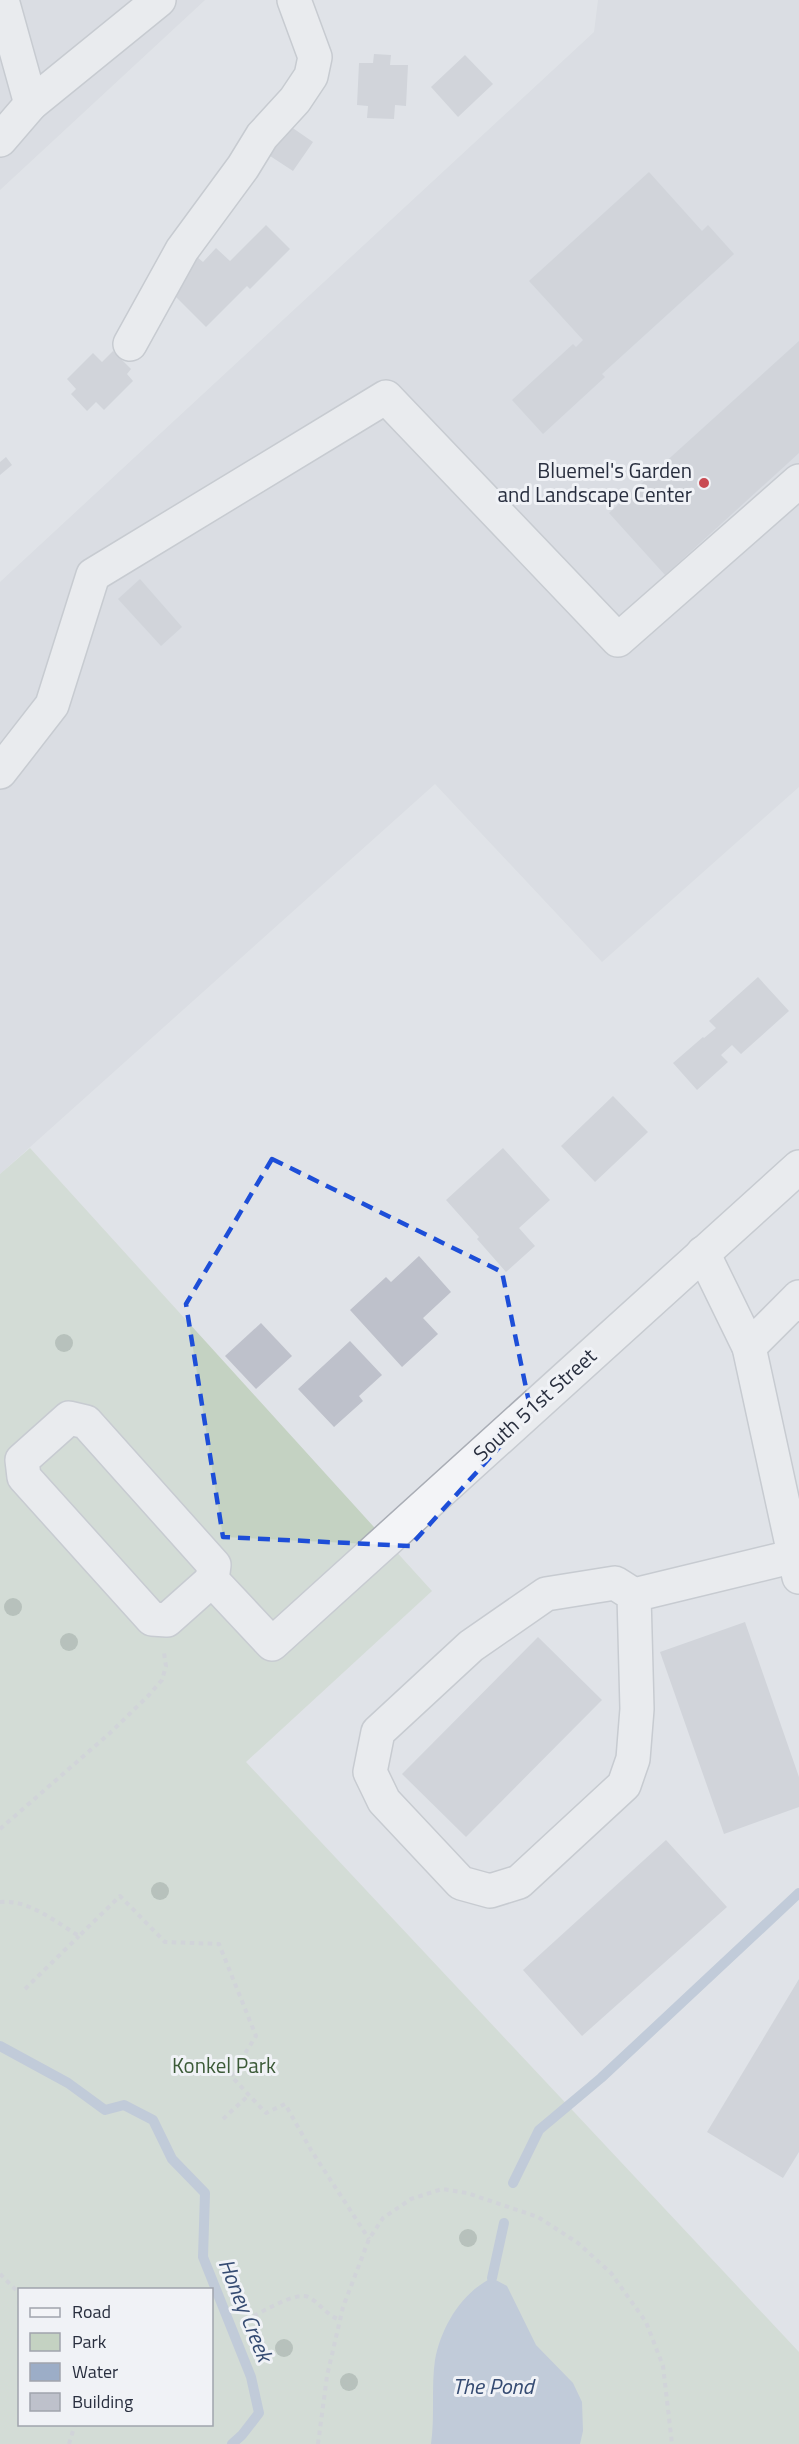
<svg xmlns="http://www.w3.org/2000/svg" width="799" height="2444" viewBox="0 0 799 2444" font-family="'Titillium Web',sans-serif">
<rect width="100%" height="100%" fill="#e0e3e8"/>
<g fill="#d2d5dd">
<polygon points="0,0 205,0 0,190"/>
<polygon points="598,0 799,0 799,787 602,962 435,784 0,1174 0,582 594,32"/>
</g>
<path fill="#c4d2c2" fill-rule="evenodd" d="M30 1148 432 1591 246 1762 799 2352V2444H0V1174ZM20 2290H212V2424H20Z"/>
<path fill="#9cadc7" d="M492 2278 507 2286 536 2345 573 2383 582 2402 583 2431 580 2444H431C435 2416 431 2387 435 2360 441 2327 462 2292 492 2278Z"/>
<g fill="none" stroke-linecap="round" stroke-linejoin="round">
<g stroke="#9cadc7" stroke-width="10">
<polyline points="0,2046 68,2083 105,2110 124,2105 153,2120 172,2159 205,2193 203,2257 251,2377 259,2413 242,2435 232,2444"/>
<polyline points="513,2183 539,2130 601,2078 799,1893"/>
<polyline points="492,2278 504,2223"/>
</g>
</g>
<g fill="#bec1cb">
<polygon points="374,54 391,55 390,65 408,65 406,106 395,105 394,119 367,118 368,106 357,105 359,63 373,63"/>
<polygon points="465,55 493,84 458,117 431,87"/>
<polygon points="284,122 313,142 293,171 264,152"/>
<polygon points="649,172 702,231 708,225 734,254 602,374 605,377 543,434 512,400 573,344 576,347 583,340 529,281"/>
<polygon points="266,225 290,249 250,289 247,286 206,327 171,292 197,257 203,262 216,248 230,261"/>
<polygon points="799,341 799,453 665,575 609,513"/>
<polygon points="113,351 131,369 127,374 133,381 104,410 96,402 87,411 71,394 76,389 67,379 93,353 102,362"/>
<polygon points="6,457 12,465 0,475 0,462"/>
<polygon points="140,579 182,627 161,646 118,599"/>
<polygon points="758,977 789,1011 741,1054 732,1045 721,1055 728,1062 697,1090 673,1063 703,1037 704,1038 716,1028 709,1021"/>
<polygon points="613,1096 648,1132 595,1182 561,1146"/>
<polygon points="503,1148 550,1200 519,1228 535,1246 506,1272 477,1239 479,1237 446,1200"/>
<polygon points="419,1256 451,1292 423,1318 438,1334 402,1367 350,1310 386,1277 391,1282"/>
<polygon points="261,1323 292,1356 256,1389 225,1356"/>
<polygon points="350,1341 382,1375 359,1396 363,1401 334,1427 298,1389"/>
<polygon points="745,1622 799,1777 799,1807 724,1834 660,1652"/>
<polygon points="538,1637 602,1700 466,1837 402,1774"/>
<polygon points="666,1840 727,1907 582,2036 523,1970"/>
<polygon points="799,1979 799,2152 783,2178 707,2132"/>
</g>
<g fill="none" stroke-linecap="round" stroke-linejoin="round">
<defs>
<g id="minor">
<polyline points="2,0 31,104"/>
<polyline points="0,140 31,104 159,0"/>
<polyline points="130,344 182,250 243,167 262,136 295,100 311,76 315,57 294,0"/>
<polyline points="0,772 52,705 93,575 386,397 618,640 799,481"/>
<polyline points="703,1253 749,1347 799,1577"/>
<polyline points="749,1347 799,1297"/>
<polyline points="212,1580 167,1620 152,1619 24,1477 22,1460 69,1418 86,1422 214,1565 212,1580 272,1644 799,1167"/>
<polyline points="634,1595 637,1709 633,1759 624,1785 519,1882 490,1891 461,1883 384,1801 370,1772 378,1732 471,1646 546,1594 615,1583 634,1595 795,1556"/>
</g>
</defs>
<use href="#minor" stroke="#a9adb5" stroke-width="36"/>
<g stroke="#bec1c7" stroke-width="4" stroke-dasharray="4.5 4.5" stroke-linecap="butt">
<polyline points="0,1829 110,1733 149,1695 162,1680 166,1666 164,1653"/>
<path d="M0 1902C28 1899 56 1922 79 1936L120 1896 165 1942 219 1944 256 2036 231 2076 266 2113 285 2104 311 2150 369 2239"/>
<polyline points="25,1989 79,1936"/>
<polyline points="223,2119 249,2095"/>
<polyline points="0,2274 20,2294"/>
<path d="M246 2320C259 2314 298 2289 310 2298 322 2305 326 2315 340 2320"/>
<polyline points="69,2444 75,2424"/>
<polyline points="318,2444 327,2376 343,2307 369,2239 383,2218 411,2199 442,2189 467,2193 538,2217 578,2243 611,2273 646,2322 663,2366 672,2444"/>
</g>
<use href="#minor" stroke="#f3f4f7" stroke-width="33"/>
</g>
<g fill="#859887">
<circle cx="64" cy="1343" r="9"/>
<circle cx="13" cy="1607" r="9"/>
<circle cx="69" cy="1642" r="9"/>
<circle cx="160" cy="1891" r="9"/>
<circle cx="468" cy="2238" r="9"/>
<circle cx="284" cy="2348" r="9"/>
<circle cx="349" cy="2382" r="9"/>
</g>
<path d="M0 0H799V2444H0ZM272 1159 502 1272 531 1412 410 1546 223 1537 186 1304Z" fill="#e0e3e8" fill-opacity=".55" fill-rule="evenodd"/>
<path fill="none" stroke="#1d4ed8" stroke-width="4.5" stroke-dasharray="12 8" stroke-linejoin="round" d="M272 1159 502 1272 531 1412 410 1546 223 1537 186 1304Z"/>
<circle fill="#c94a52" stroke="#f0f2f6" stroke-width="2" cx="704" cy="483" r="6"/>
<g text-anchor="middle" stroke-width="6" stroke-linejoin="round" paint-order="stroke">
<g font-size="21" fill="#292f3f" stroke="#f0f2f6" text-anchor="end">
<text x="692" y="478">Bluemel's Garden<tspan x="692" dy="24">and Landscape Center</tspan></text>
</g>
<g font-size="21" fill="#292f3f" stroke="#f0f2f6">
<text transform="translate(535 1405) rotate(-42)" y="7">South 51st Street</text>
</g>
<g font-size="21" fill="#3b5a37" stroke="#f0f2f6">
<text x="224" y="2073">Konkel Park</text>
</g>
<g font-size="22" font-style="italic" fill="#354b72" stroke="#f0f2f6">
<text transform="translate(246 2310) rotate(68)" y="8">Honey Creek</text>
<text x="493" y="2394">The Pond</text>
</g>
</g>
<rect x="18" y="2288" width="195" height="138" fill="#f0f2f6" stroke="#a0a4ad" stroke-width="1.5"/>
<rect x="30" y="2308" width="30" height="9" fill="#f3f4f7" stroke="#a0a4ad" stroke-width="1.5"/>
<text x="72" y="2318" font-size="18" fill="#292f3f">Road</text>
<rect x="30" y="2333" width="30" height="18" fill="#c4d2c2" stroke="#a0a4ad" stroke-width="1.5"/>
<text x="72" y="2348" font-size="18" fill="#292f3f">Park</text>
<rect x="30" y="2363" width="30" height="18" fill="#9cadc7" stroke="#a0a4ad" stroke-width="1.5"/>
<text x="72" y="2378" font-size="18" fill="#292f3f">Water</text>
<rect x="30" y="2393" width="30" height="18" fill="#bec1cb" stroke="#a0a4ad" stroke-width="1.5"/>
<text x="72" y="2408" font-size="18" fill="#292f3f">Building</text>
</svg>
